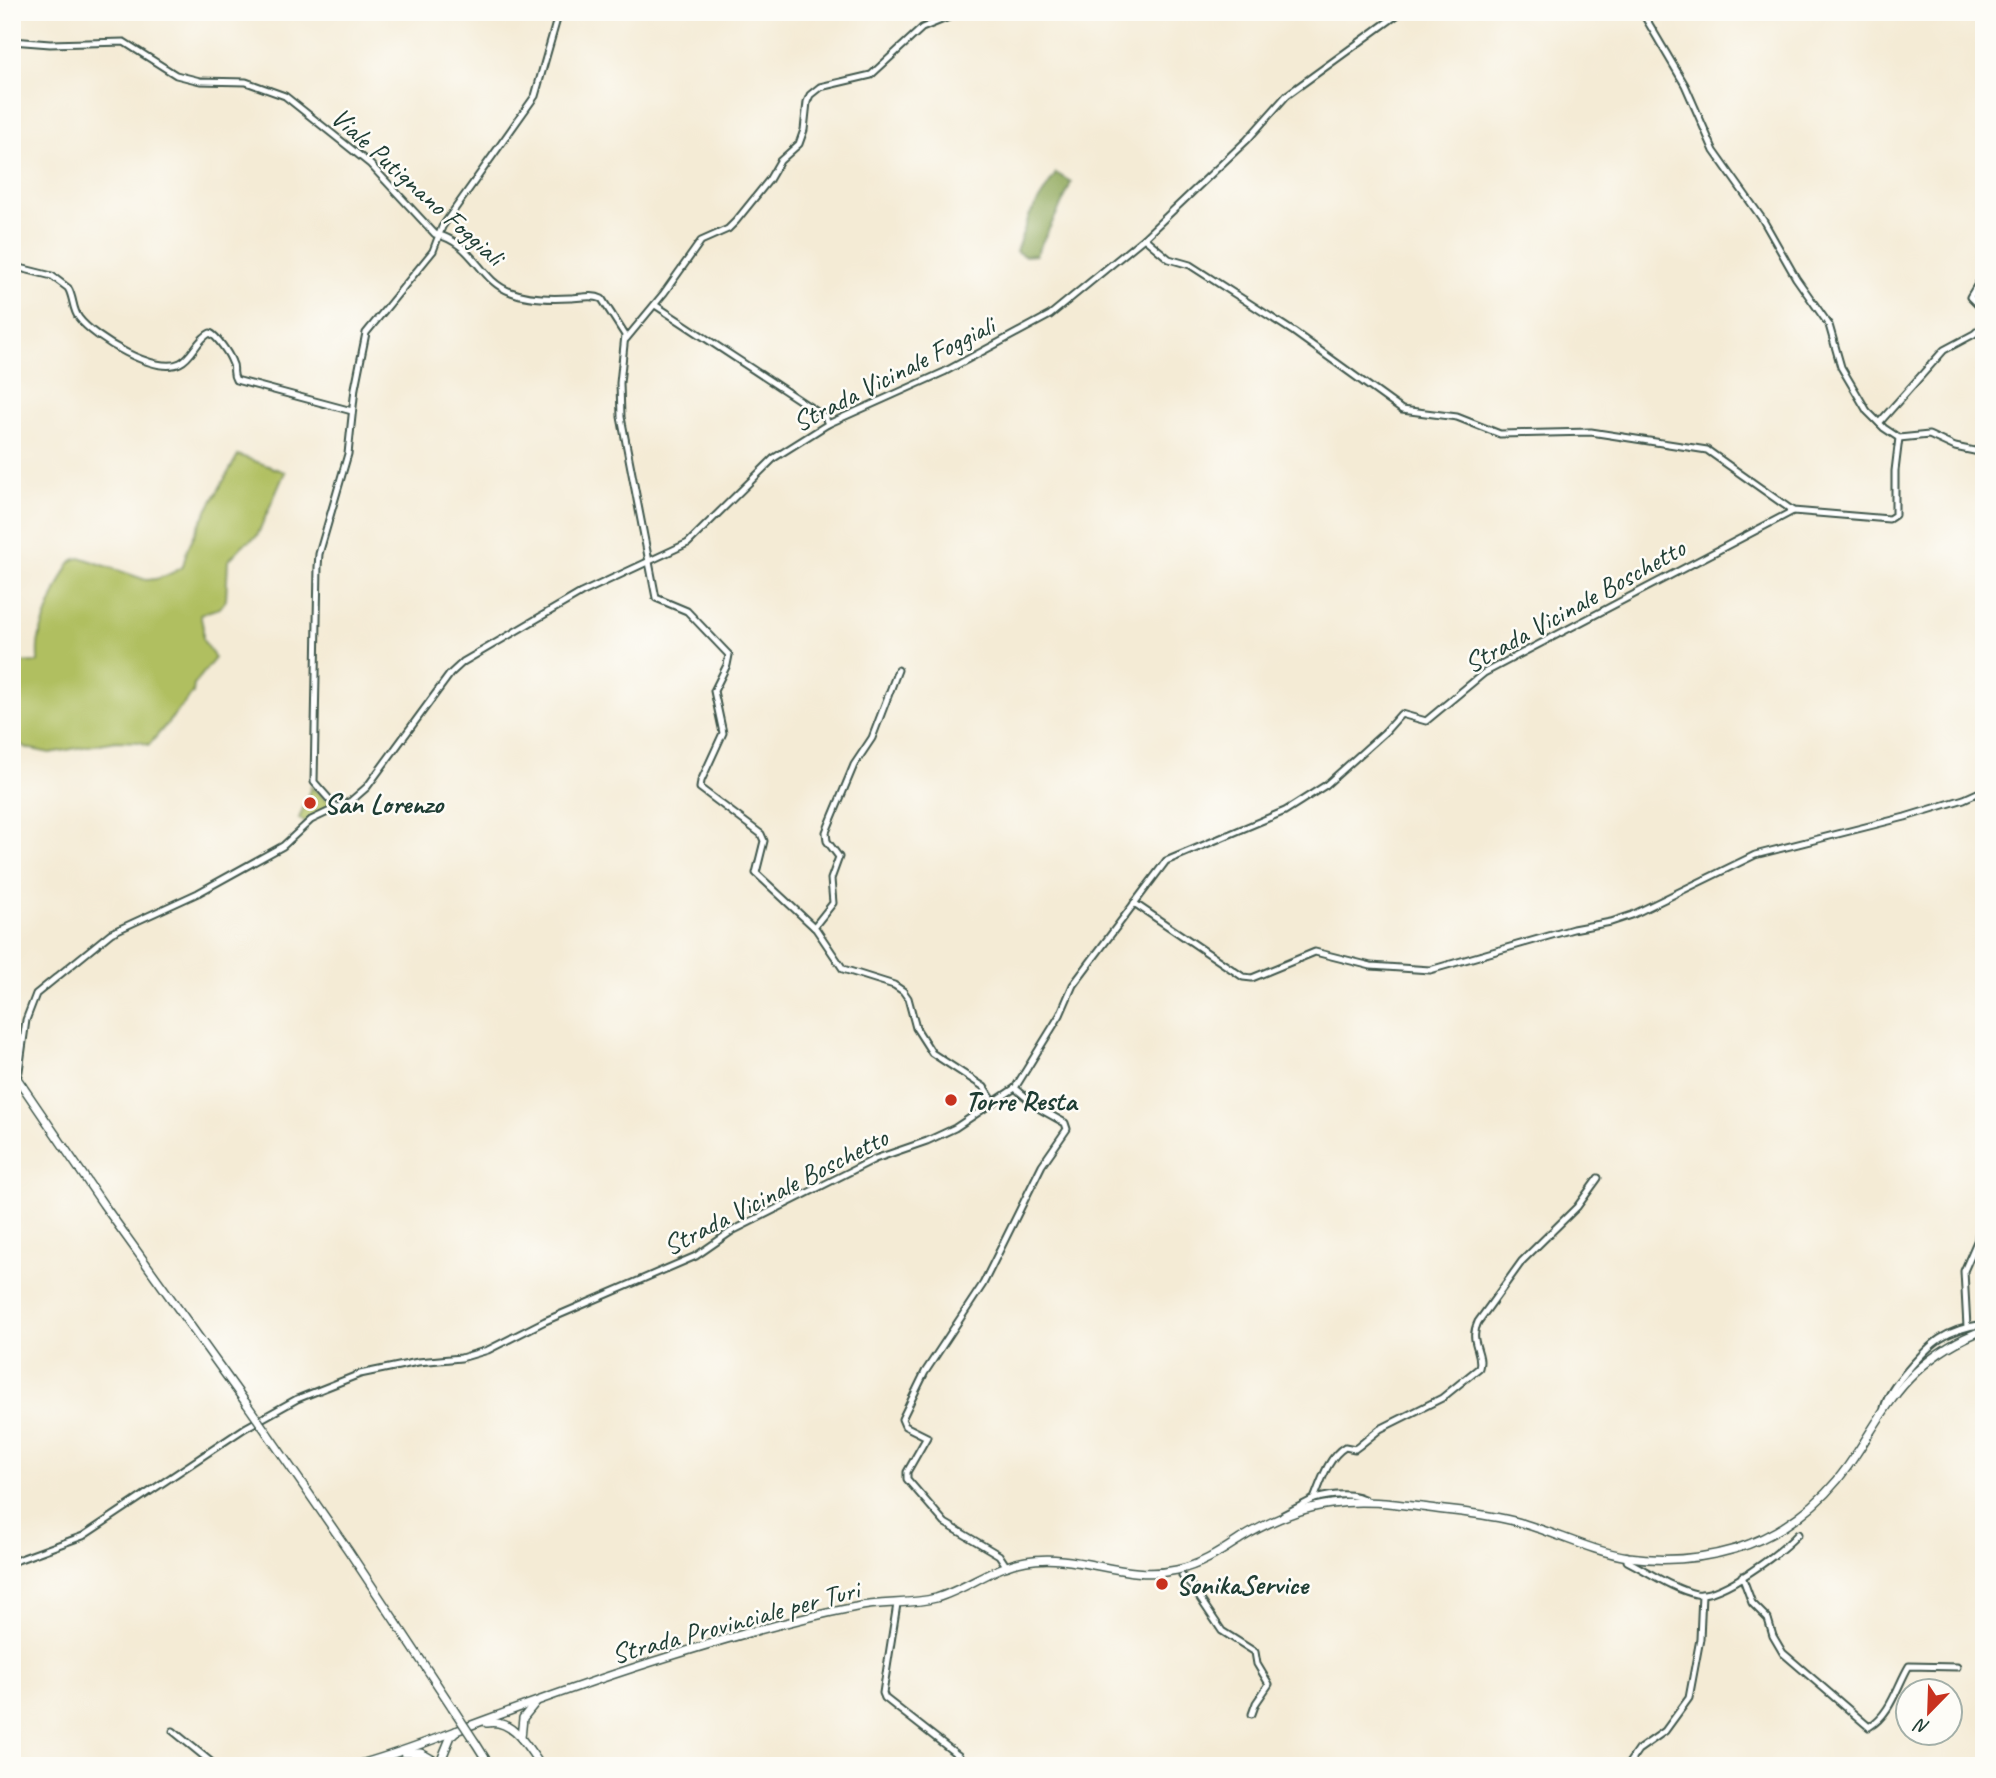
<svg xmlns="http://www.w3.org/2000/svg" width="1996" height="1778" viewBox="0 0 1996 1778" font-family="Caveat,sans-serif">
<rect width="100%" height="100%" fill="#fdfcf7"/>
<filter id="ink" filterUnits="userSpaceOnUse"><feTurbulence type="fractalNoise" baseFrequency=".0143" numOctaves="2"/><feDisplacementMap in="SourceGraphic" scale="14" xChannelSelector="R" yChannelSelector="G"/><feConvolveMatrix kernelMatrix="1 2 1 2 8 2 1 2 1" color-interpolation-filters="sRGB"/></filter>
<filter id="wash" filterUnits="userSpaceOnUse"><feTurbulence type="fractalNoise" baseFrequency=".00686" numOctaves="4" result="noise"/><feDisplacementMap in="SourceGraphic" scale="28" xChannelSelector="R" yChannelSelector="G"/><feGaussianBlur stdDeviation="1.57" result="paint"/><feColorMatrix in="noise" values="0 0 0 0 0 0 0 0 0 0 0 0 0 0 0 0 0 1.4 0 .05"/><feComposite in="paint" operator="in"/></filter>
<g filter="url(#wash)">
<rect width="100%" height="100%" fill="#f4ebd5"/>
<g fill="#b0bf61" stroke="#687e4a" stroke-width="2">
<path d="M238 455 285 472 257 536 243 545 228 561 226 600 220 608 200 614 203 627V640L215 658 194 685 193 693 149 745 140 742 116 741 50 753 26 748 15 740 12 733V717L17 704 12 683V663L38 662C38 654 37 646 39 639 41 627 64 568 72 561 76 558 77 558 83 558L146 580C160 580 172 574 183 566L187 550 199 525Z"/>
<polygon points="311,787 330,802 331,807 306,822 299,819"/>
</g>
<path fill="#8ca657" stroke="#567246" stroke-width="2" d="M1056 173 1071 182C1064 204 1046 232 1036 255L1024 256 1016 251 1029 216Z"/>
</g>
<g filter="url(#ink)">
<g fill="none" stroke-linecap="round" stroke-linejoin="round">
<defs>
<g id="street">
<polyline points="1642,12 1685,85 1714,151 1763,220 1796,278 1829,325 1841,367 1867,411 1884,428 1899,438 1929,435 1955,447 1984,453"/>
<path d="M12 41 50 44 124 42 176 75 200 81 246 82 285 96 370 164 435 234C475 243 478 280 511 292 528 299 551 299 570 298 581 298 592 294 602 299L625 335 620 383 621 417 656 598 687 611 729 655 727 665 714 691 723 733 701 781 700 788 761 834 764 841 756 873 816 929 843 969 894 985 903 991 908 998 916 1028 932 1053 984 1087 993 1101"/>
<polyline points="1144,238 1169,259 1190,265 1294,332 1402,410 1457,417 1500,434 1591,432 1707,450 1793,511 1889,519 1895,515 1895,471 1899,438"/>
<path d="M12 266 52 276 68 288C74 298 72 309 79 318 94 338 156 375 180 363 193 357 197 339 210 333 217 336 229 354 232 362 236 369 231 372 236 380L352 411"/>
<polyline points="1984,274 1970,297 1984,311"/>
<polyline points="655,305 825,417 828,424"/>
<polyline points="626,339 664,293 701,241 728,229 736,221 769,180 780,161 799,144 804,130 807,102 810,95 820,87 871,75 922,28 961,12"/>
<polyline points="1879,423 1944,350 1974,334 1984,325"/>
<polyline points="337,808 314,782 318,567 319,554 348,454 355,388 366,333 433,251 442,227 535,96 559,12"/>
<polyline points="1134,903 1243,977 1252,978 1315,952 1371,966 1430,970 1573,929 1611,922 1632,915 1755,855 1905,817 1964,799 1984,790"/>
<polyline points="814,927 833,903 831,879 839,857 827,841 826,832 854,765 872,738 898,670"/>
<polyline points="12,1097 19,1071 26,1020 36,994 111,933 198,893 283,846 311,820 351,801 367,787 450,674 463,662 581,593 688,543 774,458 828,424 944,372 1050,315 1144,238 1247,140 1287,95 1401,12"/>
<polyline points="1967,1327 1964,1271 1978,1239 1984,1154"/>
<path d="M1884 1408C1888 1393 1898 1382 1907 1371 1932 1342 1944 1330 1984 1324"/>
<path d="M1368 1502C1355 1491 1330 1495 1314 1499 1321 1482 1328 1457 1345 1447L1355 1449 1359 1446 1380 1429 1442 1398 1479 1368C1484 1352 1468 1342 1478 1322L1522 1261 1577 1207 1598 1178"/>
<polyline points="1283,1515 1314,1499"/>
<path d="M1627 1556V1561C1647 1571 1675 1590 1696 1594 1721 1598 1781 1552 1798 1534"/>
<polyline points="12,1562 83,1536 245,1428 297,1399 360,1374 418,1362 461,1358 488,1350 545,1321 696,1256 732,1231 875,1159 927,1141 955,1128 1015,1088 1060,1015 1073,985 1166,861 1285,811 1326,785 1385,732 1401,714 1426,721 1484,673 1793,511"/>
<polyline points="1007,1567 999,1555 945,1523 907,1479 907,1472 927,1437 905,1426 902,1419 925,1372 983,1284 1042,1165 1067,1129 1065,1123 1040,1109 1015,1088"/>
<polyline points="1182,1576 1193,1588 1222,1631 1255,1652 1257,1664 1269,1684 1256,1703 1252,1714"/>
<path d="M1742 1576 1752 1603 1768 1619 1773 1636 1783 1653 1869 1727C1891 1714 1897 1686 1909 1666L1957 1667"/>
<polyline points="897,1604 883,1693 885,1698 959,1756 962,1766"/>
<polyline points="173,1731 216,1766"/>
<polyline points="1627,1766 1638,1750 1665,1731 1689,1698 1700,1639 1702,1594"/>
</g>
<g id="secondary">
<polyline points="23,1087 103,1204 246,1403"/>
<polyline points="267,1433 348,1550 452,1707"/>
<path d="M487 1723C513 1718 528 1748 541 1766"/>
<polyline points="521,1738 523,1718 536,1702"/>
<polyline points="475,1742 490,1766"/>
<polyline points="405,1753 421,1753 444,1766"/>
<polyline points="442,1758 451,1736 456,1731"/>
<path d="M353 1766C400 1754 444 1735 488 1719 550 1696 612 1674 674 1655 734 1636 795 1619 856 1607 883 1601 909 1605 936 1598 967 1589 994 1566 1026 1561 1079 1552 1124 1582 1177 1570 1201 1565 1220 1552 1240 1539 1268 1522 1299 1508 1331 1504 1364 1499 1397 1504 1429 1508 1459 1512 1489 1514 1518 1522 1554 1532 1591 1551 1628 1557 1664 1562 1701 1559 1735 1549 1780 1535 1821 1505 1848 1466 1871 1434 1887 1399 1916 1372 1935 1354 1959 1339 1984 1330"/>
</g>
</defs>
<use href="#street" stroke="#3f574c" stroke-width="9"/>
<use href="#secondary" stroke="#3f574c" stroke-width="10"/>
<use href="#street" stroke="#fff" stroke-width="5"/>
<use href="#secondary" stroke="#fff" stroke-width="7"/>
<defs>
<g id="secondary-bridge">
<polyline points="12,1071 23,1087"/>
<polyline points="246,1403 267,1433"/>
<polyline points="452,1707 475,1742"/>
</g>
</defs>
<use href="#secondary-bridge" stroke="#3f574c" stroke-width="10" stroke-linecap="butt"/>
<use href="#secondary-bridge" stroke="#fff" stroke-width="7"/>
</g>
</g>
<g fill="#c8321e" stroke="#fdfcf7" stroke-width="2.5">
<circle cx="310" cy="803" r="7"/>
<circle cx="951" cy="1100" r="7"/>
<circle cx="1162" cy="1584" r="7"/>
</g>
<g text-anchor="middle" stroke-width="5" stroke-linejoin="round" paint-order="stroke">
<g font-size="28" fill="#1f3d34" stroke="#fdfcf7">
<text transform="translate(418 186) rotate(42)" y="10">Viale Putignano Foggiali</text>
<text transform="translate(893 373) rotate(-27)" y="10">Strada Vicinale Foggiali</text>
<text transform="translate(1574 605) rotate(-29)" y="10">Strada Vicinale Boschetto</text>
<text transform="translate(775 1191) rotate(-27)" y="10">Strada Vicinale Boschetto</text>
<text transform="translate(735 1621) rotate(-15)" y="10">Strada Provinciale per Turi</text>
</g>
<g font-size="28" font-weight="bold" fill="#1f3d34" stroke="#fdfcf7" text-anchor="start">
<text x="324" y="813">San Lorenzo</text>
<text x="965" y="1110">Torre Resta</text>
<text x="1176" y="1594">SonikaService</text>
</g>
</g>
<rect width="1996" height="1778" fill="none" stroke="#fdfcf7" stroke-width="42"/>
<g transform="translate(1929 1712) rotate(203)"><circle r="33" fill="#fdfcf7" stroke="#a4b0a9" stroke-width="2"/>
<path d="M0-5L12 26L0 18L-12 26Z" fill="#c8321e"/>
<text y="-10" font-size="19" font-weight="bold" text-anchor="middle" fill="#1f3d34">N</text>
</g>
</svg>
